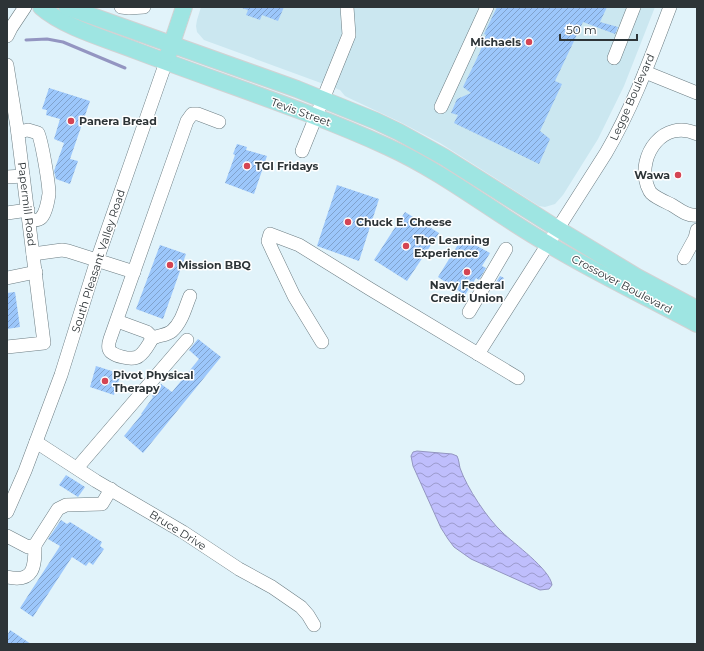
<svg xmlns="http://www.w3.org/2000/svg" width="704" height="651" viewBox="0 0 704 651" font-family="Montserrat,sans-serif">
<defs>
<pattern id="water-waves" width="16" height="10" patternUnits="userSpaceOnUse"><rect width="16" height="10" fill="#bfbefc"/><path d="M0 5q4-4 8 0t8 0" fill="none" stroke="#9c9bcd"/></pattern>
<pattern id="building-hatch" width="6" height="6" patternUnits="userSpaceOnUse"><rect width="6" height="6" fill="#9cc7fb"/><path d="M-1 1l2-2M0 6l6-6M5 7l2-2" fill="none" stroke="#80a2cc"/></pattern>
</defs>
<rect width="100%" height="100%" fill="#e1f3fa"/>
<polygon fill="#cbe7f0" points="201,7 655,7 624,86 598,139 563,195 555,204 545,207 539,206 440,143 400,122 349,98 345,96 340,90 204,40 197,32 196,26 197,20"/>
<path fill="url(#water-waves)" stroke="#9395c1" d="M417 451 452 454 457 456C459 460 459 464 460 468 467 488 487 518 502 532 514 544 550 569 552 585L549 589 540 590 531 586 471 559 454 547 448 539 441 528 413 466 411 456 413 452Z"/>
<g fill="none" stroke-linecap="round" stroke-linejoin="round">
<polyline stroke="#9395c1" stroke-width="3" points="26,40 47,39 63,42 125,68"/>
</g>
<g fill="url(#building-hatch)">
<polygon points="242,7 284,7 278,21 262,15 260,20 246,15 248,10 242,8"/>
<polygon points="497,7 607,7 600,22 618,27 615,34 583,22 555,81 562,84 540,131 550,139 539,164 454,123 458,115 451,113 457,99 471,93 463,87 479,54 486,35 484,34"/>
<polygon points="49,88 90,101 70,159 78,161 70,184 56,179 54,171 64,143 54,139 60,119 46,115 47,110 42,109"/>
<polygon points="237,144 247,147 246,150 267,156 254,194 225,183 235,155 233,154"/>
<polygon points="337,185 379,199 359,261 317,246"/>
<polygon points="405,212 439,233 407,281 374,260"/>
<polygon points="462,238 490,253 482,266 486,268 479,280 476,278 465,295 438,277"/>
<polygon points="160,245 186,254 163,319 136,309"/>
<polygon points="500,276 504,278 497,289 493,287"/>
<polygon points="15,292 20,327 7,329 7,293"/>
<polygon points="198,339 221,357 143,453 124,436 142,414 141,414 153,397 152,396 161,384 172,392 199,359 189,350"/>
<polygon points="96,366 121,374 114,395 90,387"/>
<polygon points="66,475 85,487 78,497 59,485"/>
<polygon points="61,520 67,524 70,522 102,542 100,546 104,549 93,565 89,562 86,566 72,557 33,617 20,608 60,546 48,539"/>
<polygon points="10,630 31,644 7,644 7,636"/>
</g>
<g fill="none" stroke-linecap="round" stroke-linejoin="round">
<defs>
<g id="minor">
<polyline points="121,7 129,8 144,7"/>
<polyline points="7,36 11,28 25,7"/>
<polyline points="614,58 634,7"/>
<polyline points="7,65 17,127 44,343 7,347"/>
<polyline points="645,72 697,93"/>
<polyline points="441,107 487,7"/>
<path d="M18 132 28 130 38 133C42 142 49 184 49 194 48 201 46 213 41 218 38 221 33 220 29 220"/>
<path d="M697 134C664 118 637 155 647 185 648 187 649 191 651 193 656 198 666 202 672 205 680 210 688 217 697 215"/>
<polyline points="302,151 349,35 347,7"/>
<polyline points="7,177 23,176"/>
<polyline points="7,213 28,210"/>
<polyline points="33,254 62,250 68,251 134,272"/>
<polyline points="684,258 695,238 697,230"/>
<polyline points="7,278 36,272"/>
<path d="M190 296C185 308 182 322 172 331 166 336 157 335 152 339 148 345 145 352 139 356 133 361 111 356 109 349 108 346 109 342 110 339L187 121 192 114H198L219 122"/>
<polyline points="469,312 506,249"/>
<polyline points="117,321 147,332 153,338"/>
<polyline points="322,342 294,296 273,252 268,241 270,234 299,245 370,289 518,378"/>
<path d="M478 354 606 153C633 107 651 57 670 7"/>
<polyline points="36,442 96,481 183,532 239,569 272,587 301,607 308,615 314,625"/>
<polyline points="77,468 187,340"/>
<polyline points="7,512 25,471 61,375 97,260 166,62"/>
<polyline points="7,536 28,547 35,545 58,509 66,505 102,504 111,489"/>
<path d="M7 577C34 583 35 567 35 545"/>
</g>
<g id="major">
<path d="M41 7C65 28 107 39 137 51 221 83 307 110 388 147 445 173 494 213 548 244 596 273 647 297 697 324"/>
<polyline points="67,7 297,89 376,121 399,132 444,157 558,229 637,277 697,309"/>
<polyline points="168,55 184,7"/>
</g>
</defs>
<use href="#minor" stroke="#6c7d83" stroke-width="14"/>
<use href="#major" stroke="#d1d2d3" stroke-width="18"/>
<use href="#minor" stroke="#fff" stroke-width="13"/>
<use href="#major" stroke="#9ee5e2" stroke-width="16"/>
</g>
<g fill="#d44453" stroke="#fff" stroke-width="1.5">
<circle cx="529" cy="42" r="4"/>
<circle cx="71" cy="121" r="4"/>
<circle cx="247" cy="166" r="4"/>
<circle cx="678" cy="175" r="4"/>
<circle cx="348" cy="222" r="4"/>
<circle cx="406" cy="246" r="4"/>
<circle cx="170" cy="265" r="4"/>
<circle cx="467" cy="272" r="4"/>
<circle cx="105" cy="381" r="4"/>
</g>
<g text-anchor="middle" stroke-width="3" stroke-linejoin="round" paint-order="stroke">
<g font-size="11" font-weight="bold" fill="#2d3437" stroke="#fff" text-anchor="start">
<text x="521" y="46" text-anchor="end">Michaels</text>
<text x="79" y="125">Panera Bread</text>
<text x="255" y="170">TGI Fridays</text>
<text x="670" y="179" text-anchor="end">Wawa</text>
<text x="356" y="226">Chuck E. Cheese</text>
<text x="414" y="244">The Learning<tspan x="414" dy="13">Experience</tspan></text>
<text x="178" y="269">Mission BBQ</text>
<text x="467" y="289" text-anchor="middle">Navy Federal<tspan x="467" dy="13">Credit Union</tspan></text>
<text x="113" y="379">Pivot Physical<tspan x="113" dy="13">Therapy</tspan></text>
</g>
<g font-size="11" fill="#2d3437" stroke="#fff">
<text transform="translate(632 97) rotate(-66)" y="4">Legge Boulevard</text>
<text transform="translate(301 112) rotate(20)" y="4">Tevis Street</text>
<text transform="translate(27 204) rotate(83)" y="4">Papermill Road</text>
<text transform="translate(98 261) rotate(-72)" y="4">South Pleasant Valley Road</text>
<text transform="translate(622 284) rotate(28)" y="4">Crossover Boulevard</text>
<text transform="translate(178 530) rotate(32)" y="4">Bruce Drive</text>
</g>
</g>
<rect width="704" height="651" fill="none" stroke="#2d3437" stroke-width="16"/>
<path d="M560 34v6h77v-6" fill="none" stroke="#2d3437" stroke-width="2"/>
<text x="566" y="34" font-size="12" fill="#2d3437" stroke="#ffffff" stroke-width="3" paint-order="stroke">50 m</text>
</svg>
